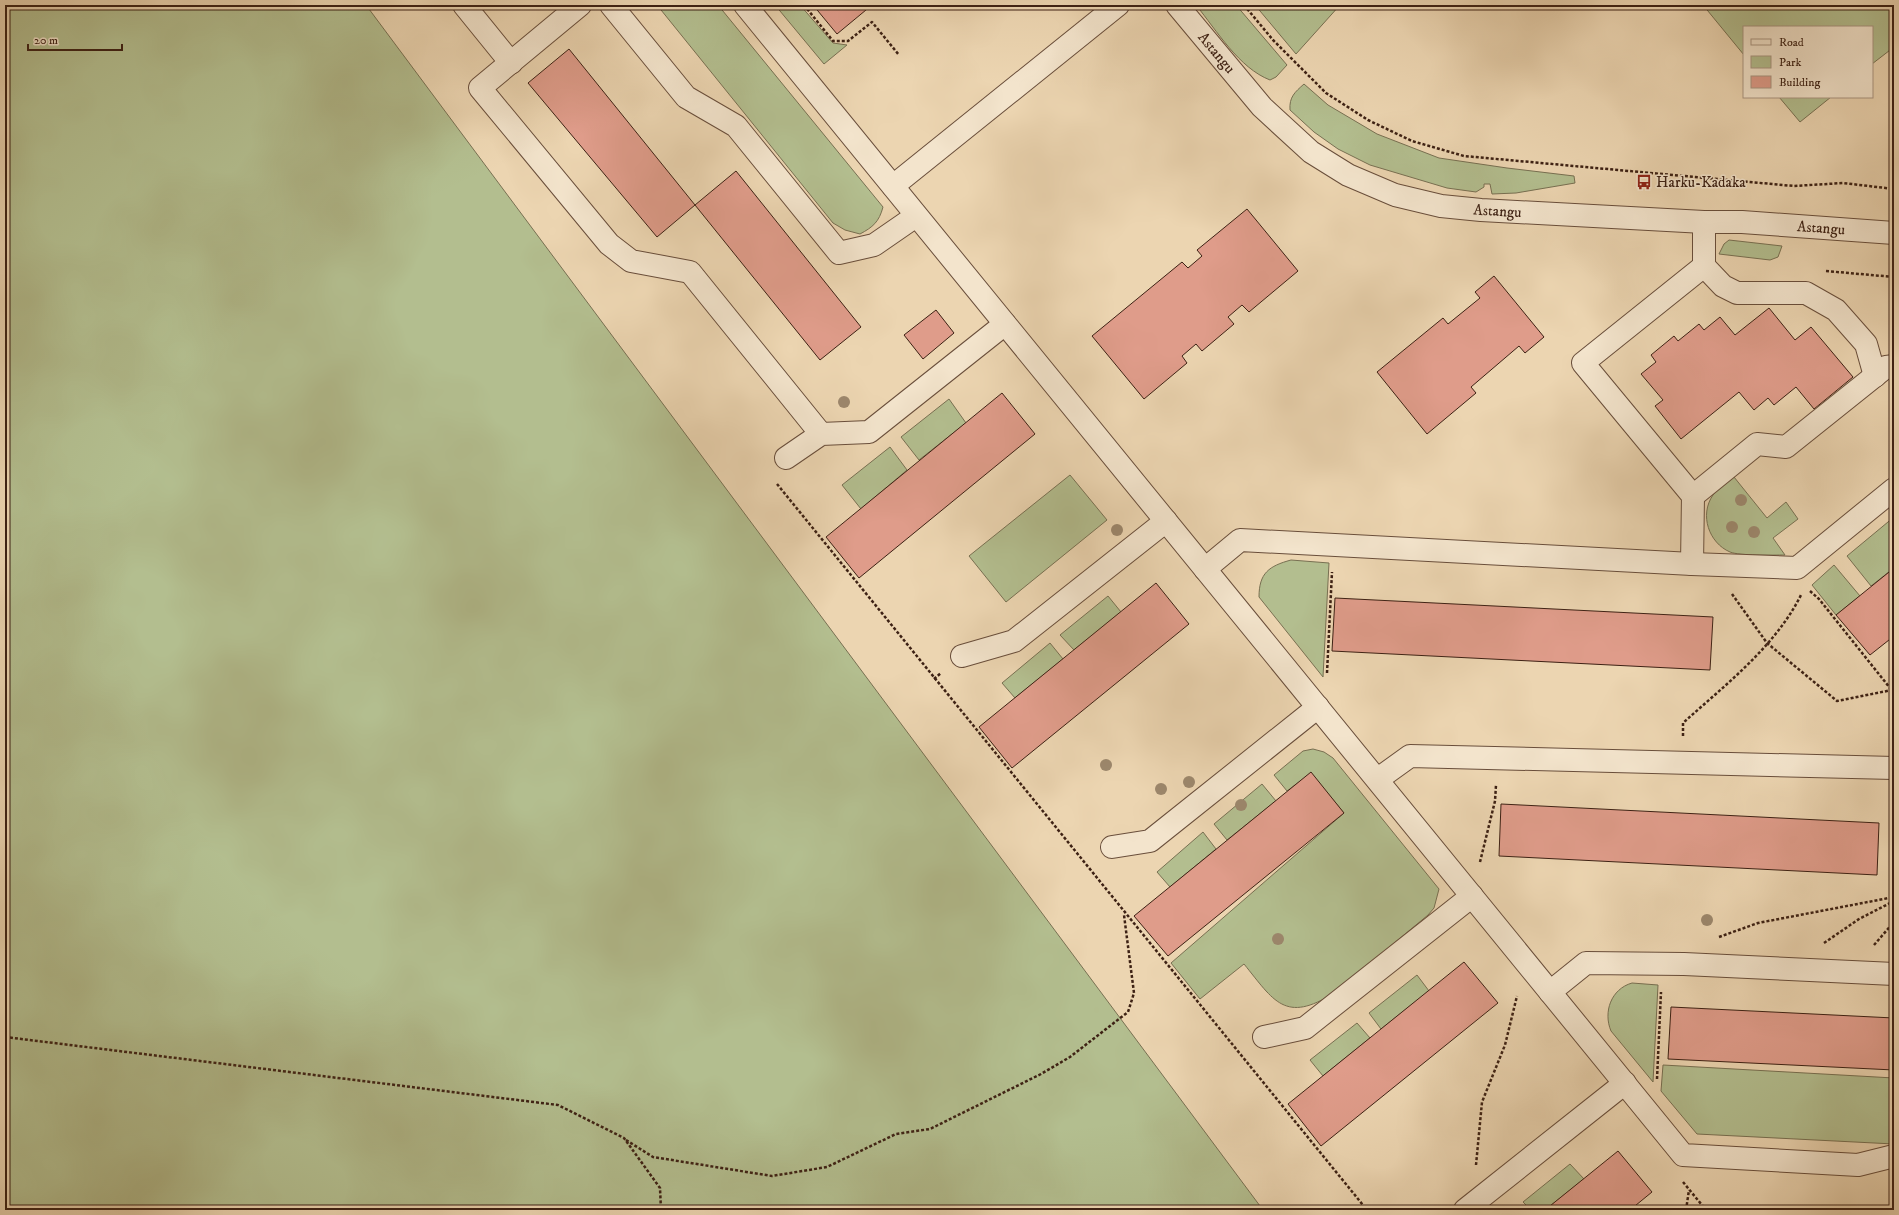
<svg xmlns="http://www.w3.org/2000/svg" width="1899" height="1215" viewBox="0 0 1899 1215" font-family="'IM FELL DW Pica',serif">
<rect width="100%" height="100%" fill="#ecd5b1"/>
<filter id="stains"><feTurbulence type="fractalNoise" baseFrequency=".005" numOctaves="4"/><feColorMatrix values="0 0 0 0 .2 0 0 0 0 .09 0 0 0 0 .02 0 0 0 .5 -.17"/></filter>
<radialGradient id="worn" r=".72"><stop offset=".6" stop-color="#630" stop-opacity="0"/><stop offset="1" stop-color="#630" stop-opacity=".3"/></radialGradient>
<g fill="#b3be8f" stroke="#787052">
<polygon points="5,5 366,5 1263,1210 5,1210"/>
<path d="M657 5H718L883 207C879 222 873 227 860 234L845 230 833 223Z"/>
<polygon points="775,5 800,5 833,43 847,45 824,64"/>
<path d="M1196 5H1236L1287 65 1276 77 1270 80C1239 68 1217 31 1196 5Z"/>
<polygon points="1255,5 1340,5 1296,54"/>
<polygon points="1703,5 1894,5 1894,47 1872,64 1872,27 1744,27 1744,55"/>
<path d="M1304 84 1328 105 1377 134 1439 158 1507 168 1574 176 1575 183 1516 193 1492 194 1490 184H1484V187L1476 192 1447 188 1370 165 1338 149 1314 132 1290 110C1289 97 1295 92 1304 84Z"/>
<polygon points="1779,97 1831,97 1800,122"/>
<polygon points="1729,240 1782,246 1778,257 1770,260 1719,254 1724,244"/>
<polygon points="949,399 966,423 919,460 901,437"/>
<polygon points="890,447 907,470 861,509 842,485"/>
<polygon points="1070,475 1107,520 1006,602 969,556"/>
<path d="M1734 477 1767 518 1786 502 1798 519 1773 538 1785 555C1773 555 1740 556 1730 552 1709 543 1699 515 1713 495 1718 488 1727 483 1734 477Z"/>
<polygon points="1894,517 1894,568 1871,586 1847,556"/>
<path d="M1291 560 1329 563 1323 677 1259 597C1259 573 1269 566 1291 560Z"/>
<polygon points="1834,565 1860,596 1836,615 1812,585"/>
<polygon points="1108,596 1121,612 1074,650 1060,635"/>
<polygon points="1050,643 1063,659 1015,698 1002,683"/>
<path d="M1313 749 1324 752 1333 758 1439 889 1434 908 1428 915 1334 993C1285 1024 1274 1001 1244 964L1200 999 1171 963 1344 813 1311 773 1287 791 1274 775 1303 751Z"/>
<polygon points="1262,784 1276,801 1227,840 1214,824"/>
<polygon points="1203,832 1216,849 1170,887 1157,872"/>
<polygon points="1417,975 1429,991 1381,1029 1369,1013"/>
<path d="M1632 983 1658 985 1653 1082 1611 1031C1603 1012 1611 989 1632 983Z"/>
<polygon points="1357,1023 1370,1038 1323,1076 1310,1060"/>
<polygon points="1663,1065 1894,1078 1894,1144 1697,1134 1661,1091"/>
<polygon points="1570,1164 1584,1179 1545,1210 1531,1210 1523,1202"/>
</g>
<g fill="#df9c8a" stroke="#3d2114">
<polygon points="813,5 872,5 837,34"/>
<polygon points="569,49 695,205 657,237 528,83"/>
<polygon points="736,171 861,327 820,360 695,205"/>
<polygon points="1247,209 1298,271 1249,312 1242,305 1228,317 1234,324 1202,351 1196,344 1182,356 1187,363 1144,399 1092,336 1182,262 1188,268 1202,256 1197,250"/>
<polygon points="1494,276 1544,337 1525,353 1519,346 1471,387 1476,393 1427,434 1377,372 1443,318 1448,324 1480,298 1475,292"/>
<polygon points="1769,308 1795,340 1811,327 1853,377 1814,409 1796,387 1774,405 1768,398 1754,410 1739,392 1681,439 1655,406 1663,400 1641,374 1656,362 1651,355 1674,336 1678,341 1699,324 1704,330 1720,317 1735,335"/>
<polygon points="936,310 954,333 923,359 904,335"/>
<polygon points="1002,393 1035,434 859,578 826,537"/>
<polygon points="1894,568 1894,636 1870,655 1836,615"/>
<polygon points="1156,583 1189,624 1012,768 979,727"/>
<polygon points="1335,598 1713,617 1710,670 1332,651"/>
<polygon points="1311,772 1344,813 1168,956 1134,916"/>
<polygon points="1501,804 1879,823 1877,875 1499,856"/>
<polygon points="1464,962 1498,1003 1321,1146 1288,1104"/>
<polygon points="1671,1007 1894,1018 1894,1070 1668,1059"/>
<polygon points="1618,1151 1652,1192 1630,1210 1545,1210"/>
</g>
<g fill="none" stroke-linecap="round" stroke-linejoin="round">
<defs>
<g id="minor">
<polyline points="464,5 511,63"/>
<polyline points="580,5 480,88 609,244 631,261 690,272 821,434"/>
<polyline points="611,5 686,97 736,126 839,253 874,245 916,216"/>
<polyline points="745,5 1683,1155 1858,1165 1894,1156"/>
<path id="s1" d="M1177 5 1262 107 1311 152 1348 175 1395 195 1441 206 1481 210 1704 222H1742L1894 233"/>
<polyline points="893,186 1118,5"/>
<polyline points="1704,266 1723,286 1737,293 1806,293 1836,310 1866,344 1875,376"/>
<polyline points="786,458 821,434 869,432 1005,324"/>
<polyline points="1693,496 1757,444 1786,447 1886,367 1894,366"/>
<polyline points="1692,564 1693,496 1583,363 1704,266 1704,222"/>
<polyline points="1205,569 1240,540 1692,564 1797,568 1894,489"/>
<polyline points="962,656 1014,641 1166,521"/>
<polyline points="1378,779 1410,756 1894,768"/>
<polyline points="1112,847 1150,841 1318,707"/>
<polyline points="1550,992 1586,963 1684,964 1894,974"/>
<polyline points="1264,1037 1305,1028 1472,896"/>
<polyline points="1465,1210 1625,1083"/>
</g>
</defs>
<use href="#minor" stroke="#694e3b" stroke-width="24"/>
<g stroke="#3d2114" stroke-width="2.5" stroke-dasharray="3 2" stroke-linecap="butt">
<polyline points="804,5 833,41 848,41 872,22 899,55"/>
<polyline points="1244,5 1273,40 1326,93 1368,120 1412,141 1464,156 1794,186 1843,183 1894,189"/>
<polyline points="1826,271 1894,277"/>
<polyline points="777,484 1367,1210"/>
<polyline points="1810,591 1819,599 1894,693"/>
<polyline points="1732,594 1767,643 1837,701 1892,690"/>
<polyline points="1327,673 1332,572"/>
<polyline points="934,679 941,673"/>
<path d="M1683 736V723C1725 685 1775 647 1801 595"/>
<polyline points="1480,862 1495,801 1496,785"/>
<polyline points="1719,937 1758,923 1894,897"/>
<polyline points="1824,943 1859,919 1894,901"/>
<polyline points="1874,945 1894,922"/>
<polyline points="5,1037 558,1105 624,1138 660,1188 661,1210"/>
<polyline points="1657,1079 1661,992"/>
<polyline points="626,1140 653,1157 772,1176 827,1167 896,1134 930,1129 1041,1074 1070,1057 1128,1012 1134,993 1124,915"/>
<polyline points="1476,1165 1482,1102 1505,1045 1517,996"/>
<polyline points="1683,1182 1706,1210"/>
<polyline points="1686,1210 1689,1190"/>
</g>
<use href="#minor" stroke="#f3e4cc" stroke-width="22"/>
</g>
<g fill="#9c876c">
<circle cx="844" cy="402" r="6"/>
<circle cx="1741" cy="500" r="6"/>
<circle cx="1732" cy="527" r="6"/>
<circle cx="1117" cy="530" r="6"/>
<circle cx="1754" cy="532" r="6"/>
<circle cx="1106" cy="765" r="6"/>
<circle cx="1189" cy="782" r="6"/>
<circle cx="1161" cy="789" r="6"/>
<circle cx="1241" cy="805" r="6"/>
<circle cx="1707" cy="920" r="6"/>
<circle cx="1278" cy="939" r="6"/>
</g>
<defs>
<symbol id="bus-bare" viewBox="-9 -9 18 18"><path d="M-5-6H5V4H4V6H2V4H-2V6H-4V4H-5ZM-3.5-4V0h7V-4ZM-3.5 1.2v1.5H-2V1.2ZM2 1.2v1.5H3.5V1.2Z" fill="#8f2418" stroke="#f3e4cc" stroke-width="2.5" paint-order="stroke"/></symbol>
</defs>
<g fill-rule="evenodd">
<use href="#bus-bare" x="1633" y="171" width="22" height="22"/>
</g>
<g text-anchor="middle" stroke-width="3" stroke-linejoin="round" paint-order="stroke">
<g font-size="15" fill="#3d2114" stroke="#f3e4cc">
<text dy="5" stroke="none"><textPath href="#s1" startOffset="62">Astangu</textPath></text>
<text dy="5" stroke="none"><textPath href="#s1" startOffset="398">Astangu</textPath></text>
<text dy="5" stroke="none"><textPath href="#s1" startOffset="722">Astangu</textPath></text>
</g>
<g font-size="15" fill="#3d2114" stroke="#f3e4cc" text-anchor="start">
<text x="1656" y="187">Harku-Kadaka</text>
</g>
</g>
<rect width="1899" height="1215" fill="none" stroke="#ecd5b1" stroke-width="20"/>
<rect x="6" y="6" width="1887" height="1203" fill="none" stroke="#3d2114" stroke-width="2"/>
<rect x="10" y="10" width="1879" height="1195" fill="none" stroke="#3d2114"/>
<rect x="1743" y="26" width="130" height="72" fill="#f3e4cc" stroke="#aa9682"/>
<rect x="1751" y="39" width="20" height="6" fill="#f3e4cc" stroke="#aa9682"/>
<text x="1779" y="46" font-size="12" fill="#3d2114">Road</text>
<rect x="1751" y="56" width="20" height="12" fill="#b3be8f" stroke="#aa9682"/>
<text x="1779" y="66" font-size="12" fill="#3d2114">Park</text>
<rect x="1751" y="76" width="20" height="12" fill="#df9c8a" stroke="#aa9682"/>
<text x="1779" y="86" font-size="12" fill="#3d2114">Building</text>
<path d="M28 44v6h94v-6" fill="none" stroke="#3d2114" stroke-width="2"/>
<text x="34" y="44" font-size="12" fill="#3d2114" stroke="#f3e4cc" stroke-width="3" paint-order="stroke">20 m</text>
<rect width="100%" height="100%" filter="url(#stains)"/>
<rect width="100%" height="100%" fill="url(#worn)"/>
</svg>
